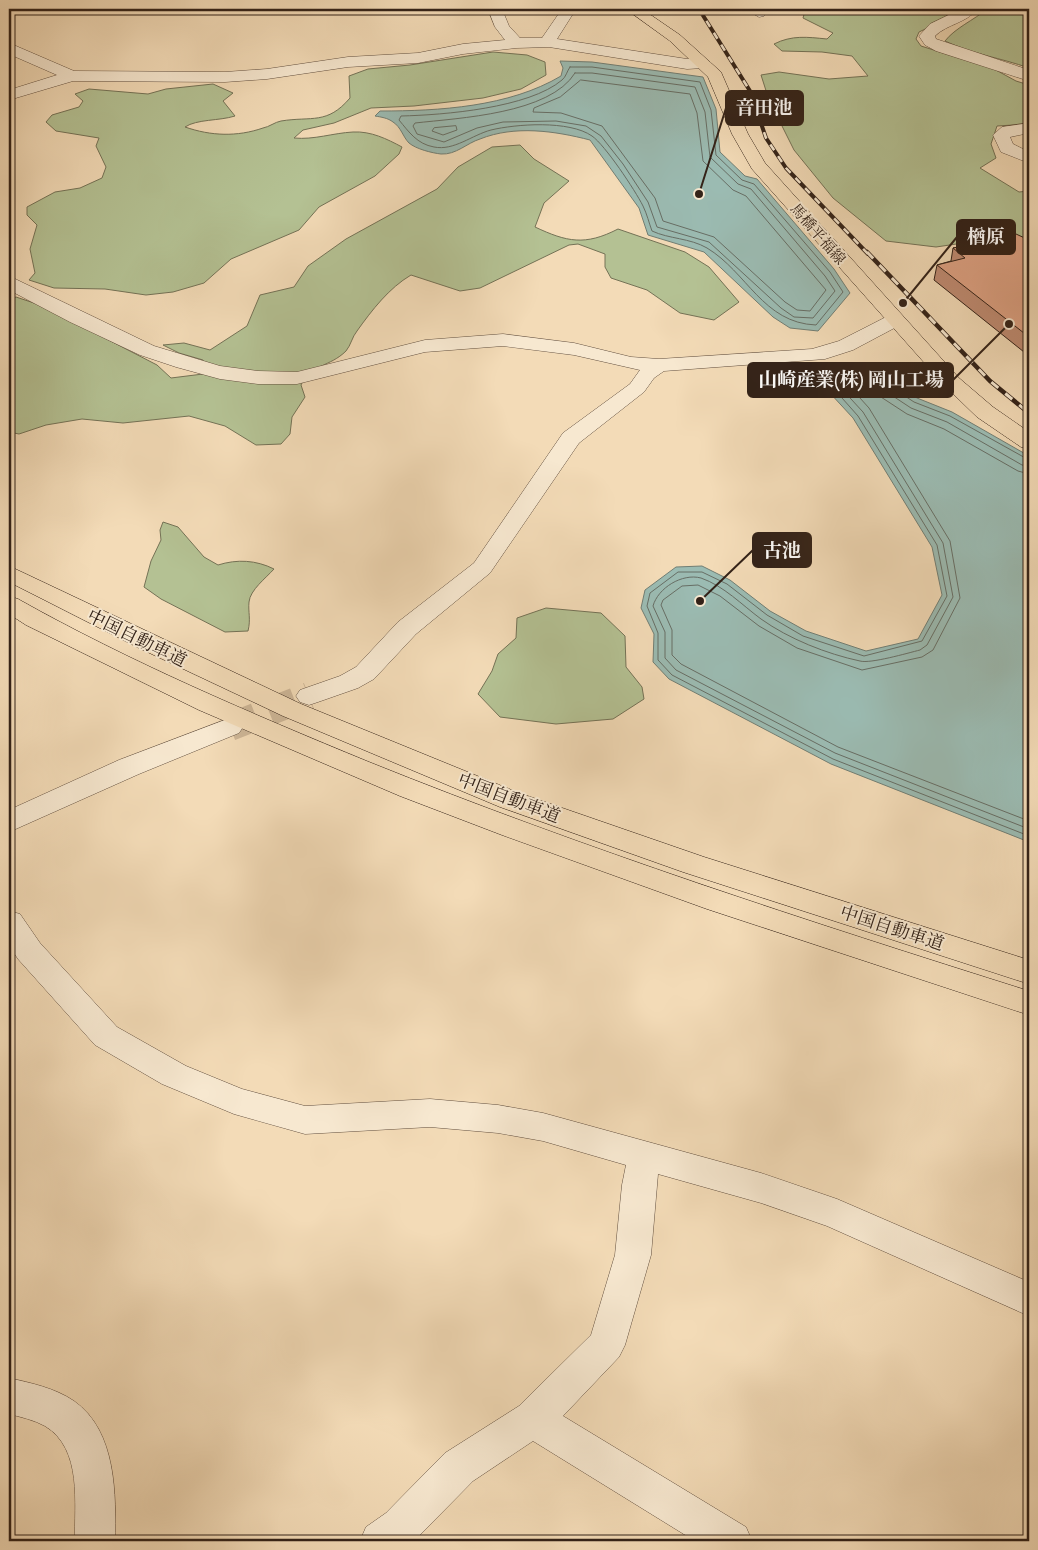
<svg xmlns="http://www.w3.org/2000/svg" width="1038" height="1550" viewBox="0 0 1038 1550" font-family="'IM FELL Double Pica','Noto Serif JP',serif">
<rect width="100%" height="100%" fill="#f3dbb7"/>
<filter id="stains"><feTurbulence type="fractalNoise" baseFrequency=".004" numOctaves="4"/><feColorMatrix values="0 0 0 0 .2 0 0 0 0 .09 0 0 0 0 .02 0 0 0 .5 -.17"/></filter>
<radialGradient id="worn" r=".72"><stop offset=".6" stop-color="#630" stop-opacity="0"/><stop offset="1" stop-color="#630" stop-opacity=".3"/></radialGradient>
<g fill="#b4c193" stroke="#747256">
<path d="M798 9H932L947 12 946 19 919 32 916 39 921 46 994 69 1016 81 1029 85V124L997 126 991 144 996 158 980 168 1019 192 1029 191V245L1011 236 936 247 886 241 833 198 794 150 769 100 761 75 779 72 829 79 868 76 852 56 822 52 782 51 774 44C792 35 807 37 827 39L833 33 803 18 805 11Z"/>
<path d="M987 9H1029V68C1001 58 972 54 945 41 955 28 974 20 987 9Z"/>
<path d="M493 52 527 55 545 62 546 75 521 89 483 98 414 106 371 108 334 123 303 130 294 138C314 140 333 133 353 132 371 131 387 139 402 147L399 154 375 176 319 207 299 230 231 259 204 283 173 292 146 295 105 289 54 288 29 280 35 273 30 249 37 225 27 215V207L55 192 80 188 102 178 106 167 96 146 99 138 56 131 46 122 52 115 79 107 83 101 75 94 89 89 148 94 166 89 213 84 233 93 223 101 235 116C219 121 197 119 185 127 211 136 237 137 263 128 269 127 275 122 281 121 312 116 327 125 350 98L349 76 368 69 410 65Z"/>
<path d="M520 145 534 159 569 181 544 203 535 227C567 242 585 246 618 229L685 252 709 267 739 302 714 320 680 313 647 290 611 278 605 267V254L578 244 569 245 480 288 460 291 411 275C389 288 372 310 357 331 352 337 351 345 346 351 330 367 311 364 301 385L305 397 292 417 290 434 281 444 256 445 225 426 189 416 123 423 82 419 46 425 19 434 9 432V300L16 297 43 306 157 365 171 378 203 374V360L179 353 163 345 184 343 210 350 247 326 260 295 294 287 308 266 346 239 437 189 458 167 492 147Z"/>
<path d="M163 522 178 527 204 557 218 565C237 559 256 560 274 569 266 578 250 590 249 602 248 612 251 619 248 631L225 632 161 599 144 587 151 561 161 540 160 530Z"/>
<polygon points="546,608 601,613 625,636 626,667 642,687 644,699 613,719 556,724 500,717 478,694 492,671 498,654 516,638 517,618"/>
</g>
<g fill="#9bbbb2" stroke="#717e74">
<path d="M560 61 592 62 703 77 716 109 720 152 745 176 757 179 834 269 850 293 818 331 790 328 773 317 704 252 648 235 639 208 590 140C555 131 515 125 480 139 467 143 456 155 441 154 432 153 416 149 409 143 403 137 401 127 393 122 388 118 381 117 375 116L380 111C439 111 509 107 561 76L563 68Z"/>
<polygon points="848,363 871,368 917,398 952,412 1029,456 1029,842 831,764 669,679 653,662 654,634 641,608 645,590 676,567 702,566 730,580 770,611 806,631 866,651 918,639 942,595 932,547 853,418 829,392 821,374 831,364"/>
</g>
<g fill="none" stroke-linecap="round" stroke-linejoin="round">
<g stroke="#676e65" stroke-width="1">
<path d="M570 67H592L700 82 711 110 716 155 742 180 754 184 830 272 843 292 816 325C763 323 747 272 707 248 690 238 669 239 652 231 649 223 647 214 643 206 635 190 605 145 592 136 569 120 516 124 491 130 472 135 454 151 434 147 417 144 409 132 399 120L401 116C444 115 529 108 562 80 566 77 567 71 570 67Z"/>
<path d="M575 73H592L695 87 705 112 710 157 738 184 751 189 825 276 835 291 813 318 794 317 781 308 709 242 657 227 648 202 623 164 601 136 586 126 556 121 503 122 477 128 444 142 417 134 413 126 415 123C459 118 550 114 575 73Z"/>
<polygon points="581,80 690,94 697,113 703,161 733,190 746,196 826,290 810,311 797,310 785,302 714,237 663,221 655,198 602,126 561,113 533,112 534,108 560,97"/>
<polygon points="456,126 457,130 443,135 432,131 434,128"/>
<polyline points="1029,460 950,416 914,402 870,373 848,368 834,369 828,376 834,389 858,416 937,545 947,596 922,641 864,656 803,636 767,615 727,584 702,572 678,572 650,593 647,606 658,633 658,660 672,675 833,759 1029,836"/>
<path d="M1029 466 1022 465 947 422 911 408 867 379 847 374 837 375 835 378 839 386 863 412 943 543 953 597 927 645 920 650C908 653 870 664 860 661 827 654 789 639 761 619 742 605 724 586 701 578 682 573 658 588 653 606L665 632V658L676 670 835 753 1029 829"/>
<polyline points="1029,474 1018,471 944,429 907,414 864,386 851,383 850,387 869,408 950,541 960,598 933,650 922,657 862,670 797,648 759,626 720,596 698,585 682,586 663,600 661,605 672,630 672,655 681,664 838,747 1029,821"/>
</g>
<polyline stroke="#cdb697" stroke-width="28" stroke-dasharray="28 14" stroke-linecap="butt" points="230,727 309,696"/>
<defs>
<g id="minor">
<polygon points="488,9 502,9 509,26 520,38 542,38 562,9 576,9 557,39 687,59 703,58 711,63 703,68 687,69 549,47 516,48 463,54 418,63 348,67 267,79 225,82 73,81 9,100 9,90 57,75 9,54 9,43 74,71 225,72 267,69 348,57 418,53 463,44 505,40 495,27"/>
<polygon points="718,9 732,9 732,10 725,14 720,13"/>
<polygon points="755,9 770,9 764,16 759,17 752,13"/>
<path d="M961 9H977C967 23 947 24 935 36L936 39 1029 70V81L936 51 925 45 919 36 930 24Z"/>
<polygon points="1029,123 1029,133 1010,137 1013,144 1029,152 1029,163 1001,152 993,135 1002,127"/>
<polygon points="9,276 154,346 220,366 258,371 297,372 425,340 503,334 574,343 631,357 659,359 812,349 839,341 888,316 902,316 905,320 902,324 853,350 825,359 664,371 654,378 644,392 579,443 490,573 416,634 374,679 358,688 318,702 309,705 300,702 296,696 300,690 340,676 356,667 398,622 474,563 563,433 630,384 640,370 574,355 503,346 425,352 297,384 258,384 220,379 176,367 140,355 70,322 9,290"/>
<polygon points="230,718 239,721 243,727 239,733 139,774 9,832 9,810 119,760"/>
<polygon points="9,911 20,914 40,943 117,1027 186,1066 242,1089 305,1106 430,1099 498,1105 543,1113 761,1173 837,1199 1029,1282 1029,1316 827,1226 761,1203 658,1174 651,1255 625,1345 619,1357 563,1416 746,1527 752,1541 695,1541 533,1441 473,1481 414,1541 360,1541 366,1527 386,1513 445,1453 519,1406 591,1335 615,1255 622,1185 626,1165 543,1141 498,1133 430,1127 305,1134 234,1114 162,1084 95,1045 18,959 9,945"/>
<path d="M9 1378C31 1383 55 1388 74 1401 117 1431 116 1496 115 1541H75C74 1504 83 1449 45 1426 34 1420 21 1417 9 1414Z"/>
</g>
<polygon id="major" points="626,9 642,9 680,35 721,72 748,134 765,163 959,378 993,407 1029,432 1029,449 1021,447 977,417 945,386 752,169 732,134 708,77 670,41"/>
<g id="highway">
<polygon points="9,566 301,704 519,793 704,857 1029,960 1029,984 683,872 500,807 283,716 141,649 9,582"/>
<path d="M9 596 18 599C130 662 250 713 369 762 585 849 807 921 1029 991V1015L707 909 502 835 400 796 199 710 26 625 9 614Z"/>
</g>
</defs>
<use href="#minor" stroke="#635040" stroke-width="1"/>
<use href="#major" stroke="#332218" stroke-width="1"/>
<use href="#highway" stroke="#332218" stroke-width="1"/>
<use href="#minor" fill="#f7e8d0" fill-rule="evenodd"/>
<use href="#major" fill="#f3dbb7" fill-rule="evenodd"/>
<use href="#highway" fill="#f3dbb7" fill-rule="evenodd"/>
<defs>
<polyline id="rail-far1" points="699,9 750,91 766,138 786,168 868,254"/>
<polyline id="rail" points="867,252 990,381 1029,413"/>
</defs>
<use href="#rail-far1" stroke="#332218" stroke-width="4"/>
<use href="#rail" stroke="#332218" stroke-width="4.5"/>
<use href="#rail-far1" stroke="#f7e8d0" stroke-width="2.5" stroke-dasharray="7" stroke-linecap="butt"/>
<use href="#rail" stroke="#f7e8d0" stroke-width="3" stroke-dasharray="9" stroke-linecap="butt"/>
</g>
<polygon fill="#bf8b72" stroke="#332218" points="974,236 1029,240 1029,356 934,280 937,265 951,261 953,248 972,244"/>
<polygon fill="#dea284" stroke="#332218" points="1003,228 1029,240 1029,337 937,265 965,258 953,248 984,242 974,236"/>
<g text-anchor="middle" stroke-width="4" stroke-linejoin="round" paint-order="stroke">
<g font-size="15" fill="#332218" stroke="#f7e8d0">
<text transform="translate(818 234) rotate(49)" y="5">馬橋平福線</text>
</g>
<g font-size="18" fill="#332218" stroke="#f7e8d0">
<text transform="translate(137 638) rotate(26)" y="6">中国自動車道</text>
<text transform="translate(509 798) rotate(21)" y="6">中国自動車道</text>
<text transform="translate(892 928) rotate(18)" y="6">中国自動車道</text>
</g>
</g>
<path fill="none" stroke="#332218" stroke-width="2" d="M699 194L726 108M903 303L957 237M1009 324L953 380M700 601L753 550"/>
<g fill="#332218" stroke="#f7e8d0" stroke-width="2">
<circle cx="699" cy="194" r="5"/>
<circle cx="903" cy="303" r="5"/>
<circle cx="1009" cy="324" r="5"/>
<circle cx="700" cy="601" r="5"/>
</g>
<g fill="#332218" stroke="#332218" stroke-width="2">
<rect x="726" y="91" width="77" height="34" rx="5"/>
<rect x="957" y="220" width="58" height="34" rx="5"/>
<rect x="748" y="363" width="205" height="34" rx="5"/>
<rect x="753" y="533" width="58" height="34" rx="5"/>
</g>
<g font-size="19" text-anchor="middle" font-weight="bold" fill="#fff">
<text x="764" y="114">音田池</text>
<text x="986" y="243">楢原</text>
<text x="851" y="386">山崎産業(株) 岡山工場</text>
<text x="782" y="557">古池</text>
</g>
<rect width="1038" height="1550" fill="none" stroke="#f3dbb7" stroke-width="30"/>
<rect x="10" y="10" width="1018" height="1530" fill="none" stroke="#332218" stroke-width="2.5"/>
<rect x="15" y="15" width="1008" height="1520" fill="none" stroke="#332218"/>
<rect width="100%" height="100%" filter="url(#stains)"/>
<rect width="100%" height="100%" fill="url(#worn)"/>
</svg>
